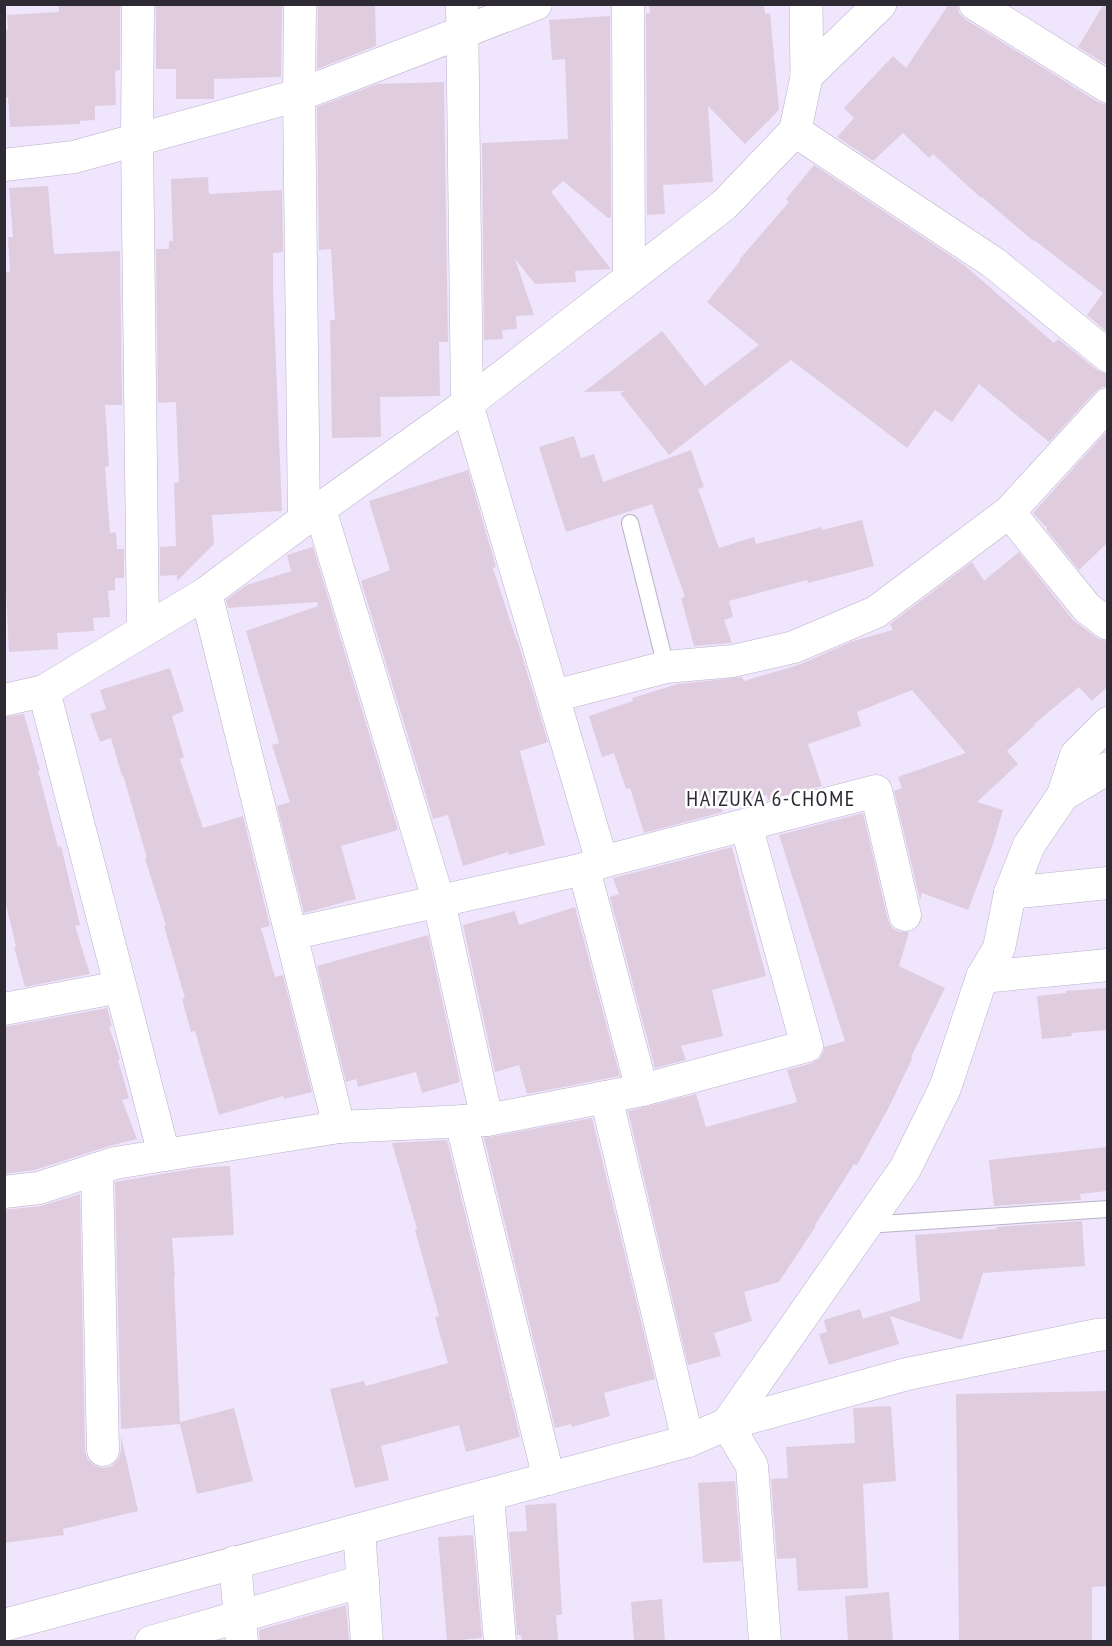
<svg xmlns="http://www.w3.org/2000/svg" width="1112" height="1646" viewBox="0 0 1112 1646" font-family="'PT Sans Narrow',sans-serif">
<rect width="100%" height="100%" fill="#efe6fe"/>
<g fill="#e0ccdf">
<polygon points="59,4 120,4 120,70 115,71 116,105 95,106 95,120 80,121 80,124 10,127 8,97 4,98 4,30 8,30 7,15 59,12"/>
<polygon points="156,4 282,4 281,77 214,79 214,99 176,99 176,69 156,69"/>
<polygon points="318,4 375,4 376,46 317,69"/>
<polygon points="649,4 764,4 765,14 770,13 779,110 745,144 708,106 713,182 663,185 665,214 647,215 646,13 650,13"/>
<polygon points="949,4 957,4 959,13 965,19 1098,102 1107,105 1107,332 1087,315 1103,293 1034,240 1033,241 982,197 981,198 933,154 929,158 903,133 873,161 837,137 854,118 844,108 893,56 906,68"/>
<polygon points="1104,4 1107,4 1107,65 1078,47"/>
<polygon points="610,16 611,218 608,218 563,181 551,192 611,269 575,271 576,282 535,284 515,259 534,315 516,316 517,329 502,330 503,339 484,340 482,143 568,139 565,59 552,60 549,20"/>
<polygon points="444,82 448,342 439,342 440,396 380,397 381,437 332,438 330,320 335,320 331,249 319,250 317,107 377,84"/>
<polygon points="814,165 963,264 1054,343 1058,339 1097,370 1107,374 1107,387 1102,387 1095,392 1049,442 979,384 952,422 935,410 907,448 791,360 669,455 620,393 626,391 584,392 662,331 705,386 759,345 707,302 740,261 739,260 789,202 786,199"/>
<polygon points="208,177 209,194 282,190 283,252 273,253 273,289 282,511 212,515 214,544 177,581 177,575 160,576 160,547 176,546 174,483 179,482 176,402 158,403 156,249 169,249 169,241 173,241 171,179"/>
<polygon points="48,186 54,254 120,251 122,405 105,405 109,466 105,467 110,533 116,532 117,549 124,549 124,578 115,578 115,590 108,591 110,617 93,618 94,631 57,633 58,649 9,652 4,549 4,272 10,272 8,237 13,237 9,188"/>
<polygon points="1107,431 1107,543 1079,570 1046,529 1047,528 1033,513"/>
<polygon points="574,436 581,458 594,454 603,482 691,450 704,487 698,489 719,548 754,537 756,544 822,527 822,530 862,520 874,566 808,583 807,580 729,601 733,617 724,620 732,643 694,646 681,598 685,597 652,504 566,532 539,447"/>
<polygon points="468,470 496,567 493,568 516,639 517,639 548,742 520,751 545,845 509,855 508,852 463,866 448,815 433,819 361,581 390,570 369,501"/>
<polygon points="313,547 398,830 341,846 356,899 304,913 277,806 290,802 272,745 279,743 246,631 318,606 317,602 228,608 226,600 247,585 291,571 287,555"/>
<polygon points="1019,552 1073,620 1097,638 1107,642 1107,687 1092,701 1079,687 1034,724 1035,725 1007,751 1018,764 977,802 1003,810 993,844 968,910 922,893 920,900 894,791 902,788 898,777 966,753 912,690 857,712 861,726 808,744 822,786 768,800 767,795 721,808 723,812 644,833 630,788 626,789 614,753 602,757 589,716 633,701 632,698 678,684 742,677 744,681 801,664 853,641 893,630 890,624 972,562 984,581"/>
<polygon points="170,668 184,711 172,716 184,757 180,759 203,828 243,816 270,926 261,928 275,977 283,975 312,1092 284,1099 283,1096 219,1115 195,1031 191,1032 182,999 185,998 164,926 166,925 145,859 147,858 123,775 122,776 111,738 100,742 90,714 106,709 100,690"/>
<polygon points="24,714 40,770 38,771 58,847 61,846 80,925 75,926 90,974 25,987 14,947 16,947 4,896 4,717"/>
<polygon points="863,813 888,920 892,928 899,932 909,932 899,966 945,988 911,1057 913,1057 888,1109 857,1165 854,1164 815,1225 816,1226 779,1282 744,1292 752,1321 714,1333 721,1356 688,1365 628,1111 696,1094 706,1127 797,1102 787,1070 812,1063 820,1058 824,1051 824,1047 845,1041 779,835"/>
<polygon points="732,847 766,976 712,990 723,1036 681,1046 686,1060 655,1068 610,897 619,894 613,878"/>
<polygon points="575,907 620,1076 527,1094 519,1065 495,1072 463,925 515,911 519,925"/>
<polygon points="428,935 460,1082 422,1093 416,1072 358,1087 356,1079 346,1082 317,966"/>
<polygon points="1107,988 1107,1030 1071,1033 1072,1036 1042,1039 1037,996 1066,993 1066,991"/>
<polygon points="107,1008 112,1026 109,1027 120,1059 118,1060 129,1098 122,1100 137,1139 109,1146 35,1170 4,1174 4,1027"/>
<polygon points="592,1118 655,1379 604,1393 610,1416 572,1427 571,1424 555,1428 484,1138"/>
<polygon points="447,1140 520,1437 466,1452 459,1425 381,1446 389,1480 355,1488 330,1389 364,1381 366,1386 448,1363 435,1317 439,1316 415,1230 417,1229 392,1143"/>
<polygon points="1107,1147 1107,1191 1080,1194 1081,1200 994,1206 989,1160"/>
<polygon points="230,1166 234,1235 172,1238 175,1277 174,1277 180,1422 234,1408 253,1481 197,1494 180,1424 121,1429 115,1182 197,1168"/>
<polygon points="80,1194 85,1451 88,1460 95,1466 103,1468 112,1466 119,1458 121,1450 121,1436 138,1511 63,1529 64,1535 4,1543 4,1210 41,1206"/>
<polygon points="1082,1221 1085,1266 983,1273 962,1340 890,1316 899,1344 829,1365 819,1334 827,1332 824,1320 860,1309 863,1319 920,1301 915,1235 997,1229 996,1227"/>
<polygon points="1107,1391 1107,1586 1092,1587 1092,1641 959,1641 956,1394"/>
<polygon points="891,1406 896,1481 863,1484 868,1588 798,1591 796,1558 777,1559 771,1479 788,1478 786,1447 855,1443 853,1408"/>
<polygon points="735,1481 741,1561 703,1563 698,1483"/>
<polygon points="556,1503 562,1615 556,1615 558,1641 522,1641 521,1635 517,1635 509,1532 527,1531 525,1505"/>
<polygon points="473,1535 482,1638 447,1641 438,1537"/>
<polygon points="889,1592 893,1641 848,1641 845,1596"/>
<polygon points="662,1599 665,1641 634,1641 631,1602"/>
<polygon points="346,1605 349,1641 260,1641 259,1630"/>
</g>
<g fill="none" stroke-linecap="round" stroke-linejoin="round">
<defs>
<g id="service">
<polyline points="630,523 666,667"/>
<polyline points="866,1225 1108,1209"/>
</g>
<g id="minor">
<polyline points="138,4 137,139 143,631"/>
<polyline points="300,4 299,95 304,520"/>
<polyline points="462,4 467,404 602,862"/>
<polyline points="628,4 629,278"/>
<polyline points="975,4 1108,87"/>
<polyline points="795,131 994,263 1108,356"/>
<polyline points="4,165 74,157 299,95 536,4"/>
<polyline points="320,509 439,902 487,1120"/>
<polyline points="1009,512 1087,608 1108,624"/>
<polyline points="206,593 339,1127"/>
<polyline points="44,691 164,1155"/>
<polyline points="554,696 666,667 733,661 794,647 876,612 1009,512 1108,404"/>
<polyline points="4,700 44,691 206,593 304,520 467,404 724,205 795,131 807,75"/>
<polyline points="1063,795 1076,755 1108,723"/>
<polyline points="1010,893 1108,883"/>
<polyline points="291,934 584,869 602,862 876,791 905,915"/>
<polyline points="982,977 1108,965"/>
<polyline points="4,1009 120,987"/>
<polyline points="642,1090 807,1046 746,825"/>
<polyline points="606,1097 688,1441"/>
<polyline points="461,1121 549,1479"/>
<polyline points="97,1169 103,1450"/>
<polyline points="4,1192 39,1188 115,1163 339,1127 487,1120 642,1090 584,869"/>
<polyline points="727,1424 905,1169 945,1088 982,977 999,948 1010,893 1029,845 1063,795 1108,768"/>
<polyline points="727,1424 752,1466 765,1642"/>
<polyline points="488,1495 500,1642"/>
<polyline points="359,1530 367,1642"/>
<polyline points="235,1562 242,1642"/>
<polyline points="4,1625 688,1441 727,1424 907,1374 1097,1335 1108,1334"/>
<polyline points="151,1642 363,1581"/>
</g>
<g id="tertiary">
<polyline points="806,4 807,75"/>
<polyline points="807,75 880,4"/>
</g>
</defs>
<use href="#service" stroke="#bab1c8" stroke-width="18"/>
<use href="#minor" stroke="#bab1c8" stroke-width="33"/>
<use href="#tertiary" stroke="#bab1c8" stroke-width="34"/>
<use href="#service" stroke="#fff" stroke-width="16"/>
<use href="#minor" stroke="#fff" stroke-width="32"/>
<use href="#tertiary" stroke="#fff" stroke-width="33"/>
</g>
<g text-anchor="middle" stroke-width="5" stroke-linejoin="round" paint-order="stroke">
<g font-size="22" letter-spacing="1.5" fill="#2d2a33" stroke="#fff">
<text x="771" y="806">HAIZUKA 6-CHOME</text>
</g>
</g>
<rect width="1112" height="1646" fill="none" stroke="#2d2a33" stroke-width="12"/>
</svg>
